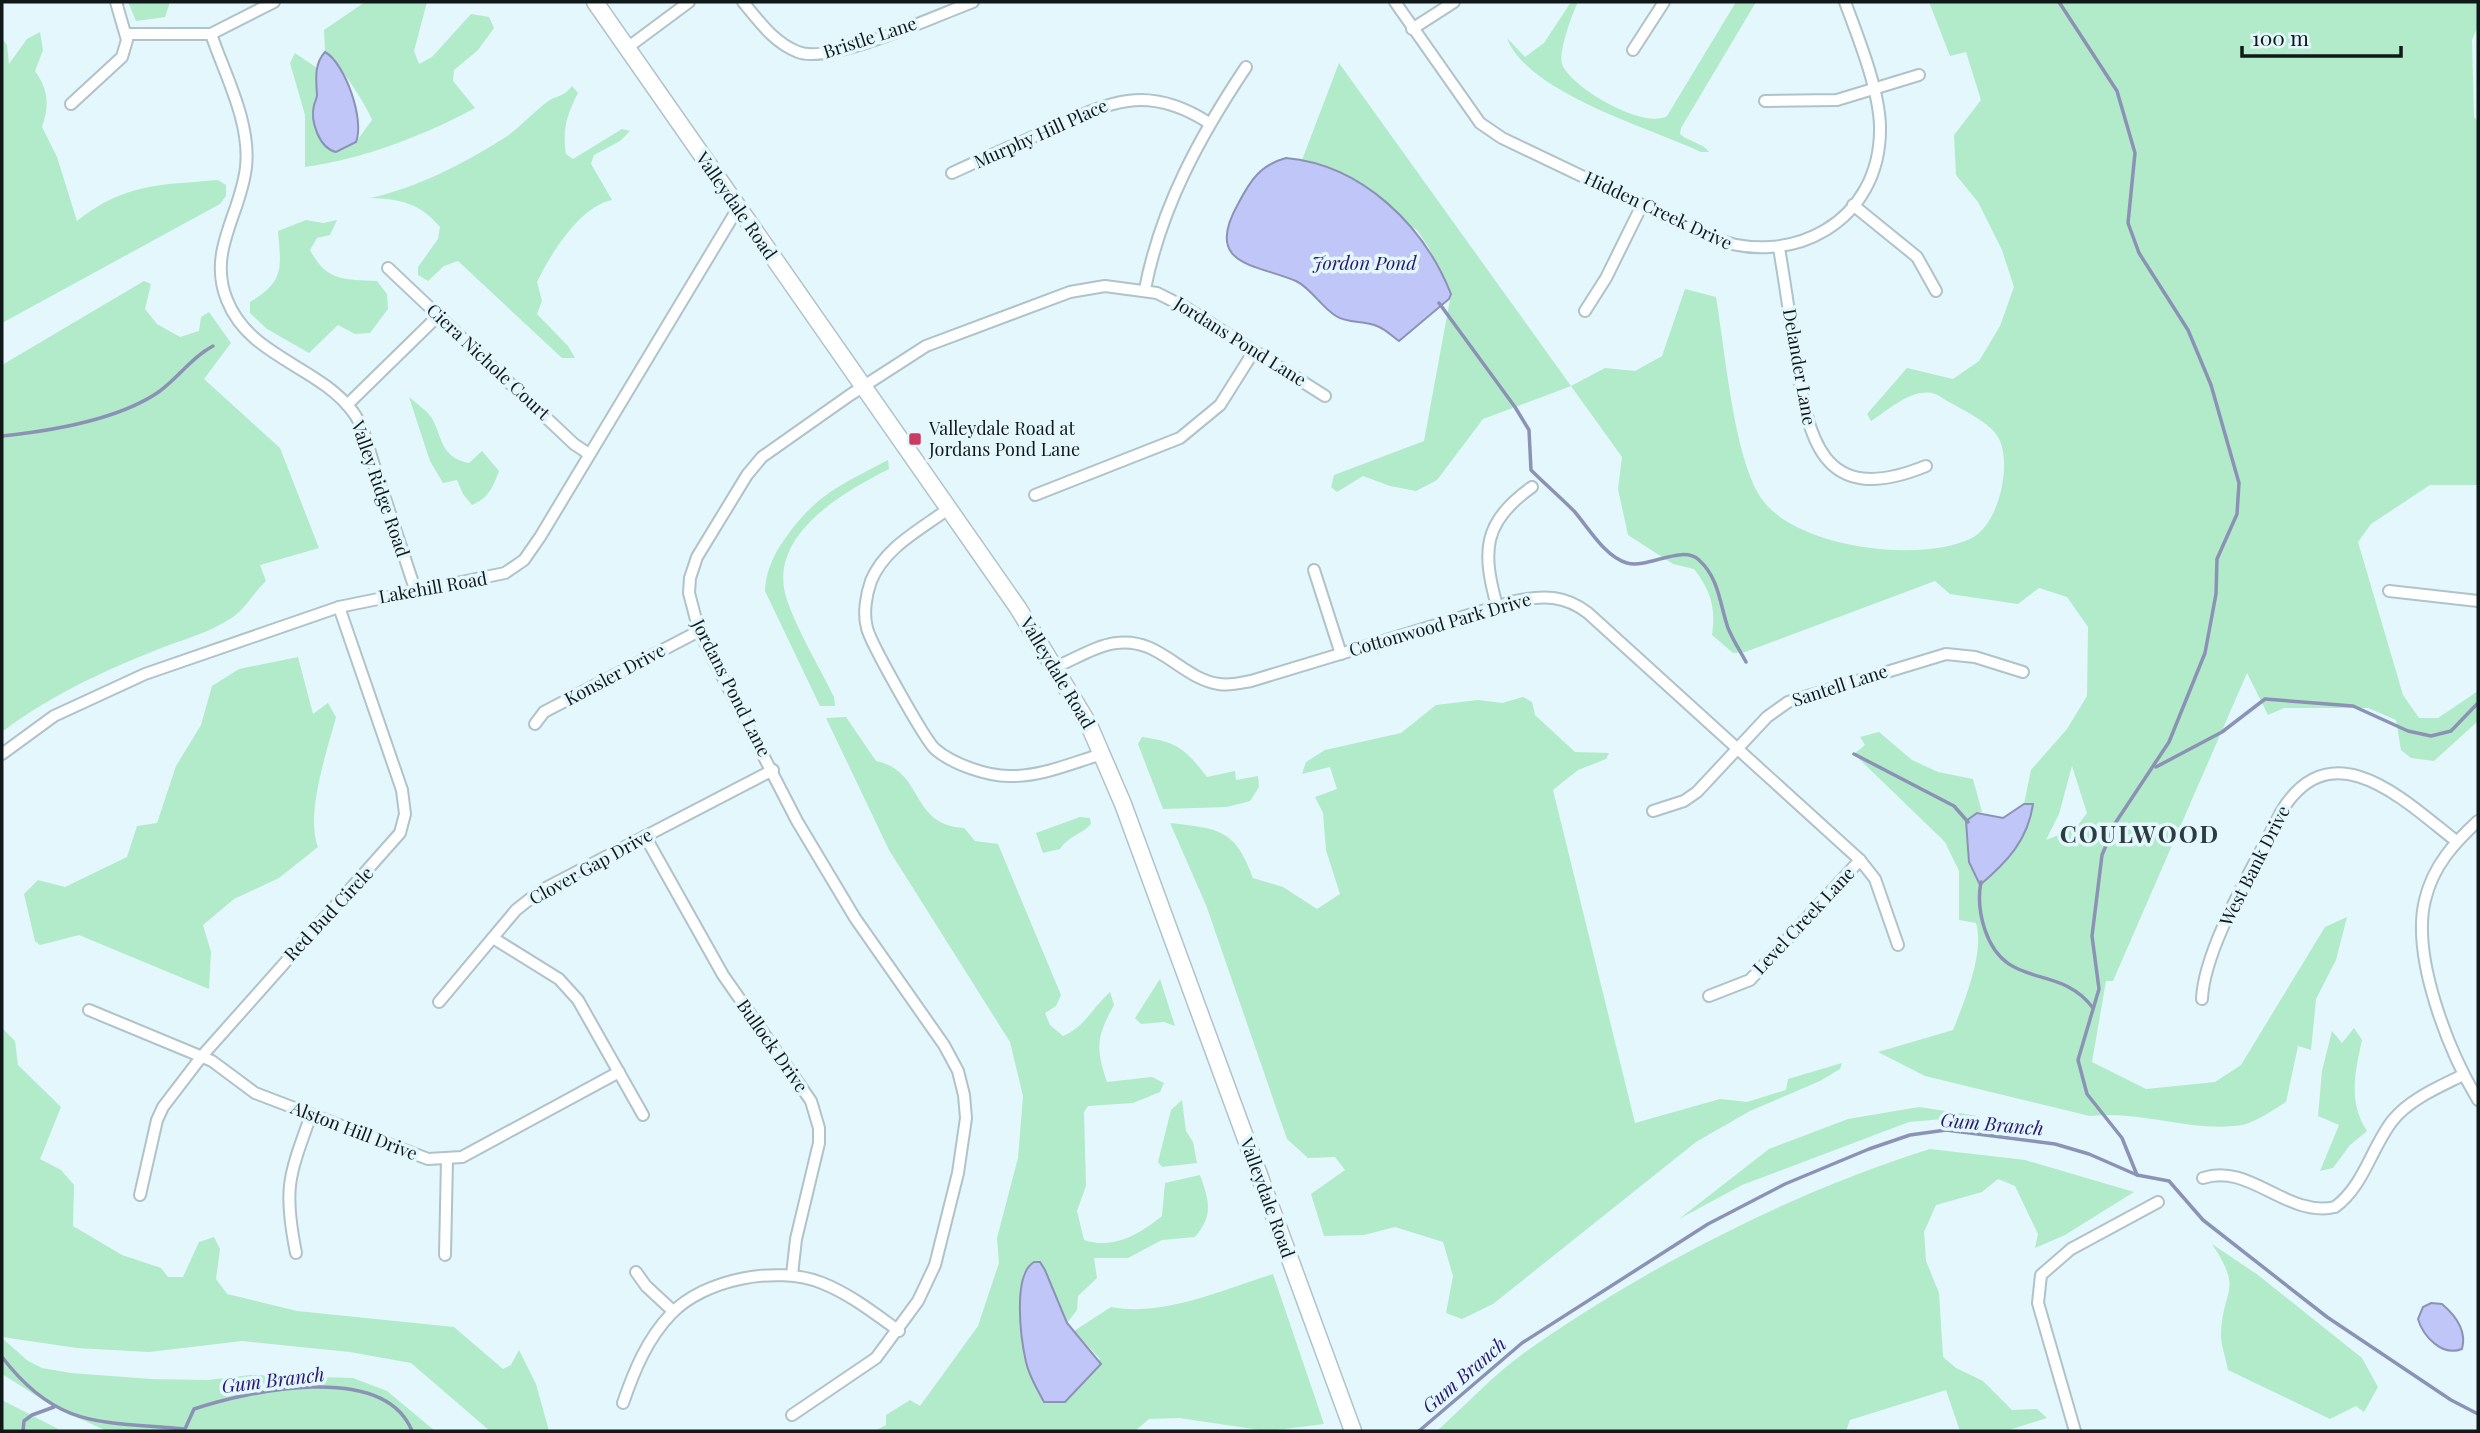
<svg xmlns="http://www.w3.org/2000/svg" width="2480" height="1433" viewBox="0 0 2480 1433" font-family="'Playfair Display',serif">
<rect width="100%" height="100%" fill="#e3f7fd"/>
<g fill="#b2ebc9" fill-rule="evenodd">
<polygon points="128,2 170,2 165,17 136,21"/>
<path d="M365 2H427L414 51 419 64 432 57 471 14 489 17 494 28 478 50 454 70 453 81 475 108C423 136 363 159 305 167V115L290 63 295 53 317 68 316 102 356 142 372 120C367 106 336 58 325 52L324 30Z"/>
<path d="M1571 2H1578C1572 14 1558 53 1562 64 1571 88 1645 130 1667 116L1736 2H1756L1681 128 1680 134C1689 142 1703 143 1709 152H1701C1650 128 1527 93 1507 38L1525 57 1544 43Z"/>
<path d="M1929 2H2478V26L2472 40 2474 117 2478 121V485H2430L2371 524 2358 542 2403 695 2419 718H2438L2478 691V721L2434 761 2411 758 2401 750 2396 720 2368 708H2284L2268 715 2247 673 2113 981H2106L2092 1062 2146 1089 2215 1082 2241 1065 2325 927 2347 917 2336 960 2316 999 2311 1050 2298 1046 2286 1102C2273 1110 2256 1122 2242 1125 2193 1133 2141 1110 2090 1116L1925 1076 1878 1052 1953 1030C1964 1003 1985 952 1976 923L1959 920V871L1945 842 1854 754 1865 745 1860 737 1879 732 1912 760 1938 772 1973 779 1982 812 1977 813 1968 830 1970 858 2031 819 2032 805 2024 804 2031 770 2067 729 2087 696 2088 627 2067 597 2039 588 2018 604 1950 594 1935 581 1745 652 1733 653 1712 635C1716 608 1711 591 1694 569L1673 564 1628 535 1618 489 1622 457 1571 386 1483 419 1437 480 1416 491 1390 486 1363 476 1337 492 1331 487 1334 475 1424 441 1451 294 1429 248 1417 230 1317 164 1302 160 1339 63 1571 386 1605 368 1635 371 1662 356 1685 289 1716 297C1725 350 1733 448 1758 493 1787 548 1921 564 1972 538 1999 524 2013 463 1998 437 1990 423 1965 411 1951 403 1946 401 1938 394 1932 393 1911 389 1888 410 1871 421L1867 414 1907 368 1953 379 1979 361 2000 326 2014 287 2002 250 1978 202 1956 175 1954 135 1981 100 1966 52 1950 56ZM2072 766 2087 813 2076 828 2046 840 2059 814Z"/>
<path d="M40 32 43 50 35 71C48 90 50 104 42 127L57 157 77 221C125 183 159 185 218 180L226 185V196L220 204 2 323V38L7 45 9 64 27 39Z"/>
<path d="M572 86 578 93C567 114 562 130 566 154L573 159 622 129 630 131 620 141 594 155 591 164 612 200C580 206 550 255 537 282L542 301 537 314 568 346 575 358H562L458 261 444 266 428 281 418 275V267L438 239 440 227C420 203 400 199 370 198 416 188 461 165 501 140 518 130 531 114 547 102 557 95 564 97 572 86Z"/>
<path d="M306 220 323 223 337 220 330 235 317 238 310 250C327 282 344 279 377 281L387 294 388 309 370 333 355 334 338 325 309 353 267 329 250 313V302C285 281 281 268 278 231Z"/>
<path d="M144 281 151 284 145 309 157 324 180 337 199 331 201 317 209 312 231 343 204 379 280 448 319 548 260 565 266 581C255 591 245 609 233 617 210 633 180 640 154 651 101 672 48 697 2 732V365Z"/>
<path d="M409 397C416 403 426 410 431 417 443 436 439 457 469 463L482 451 499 471C493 488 488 498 472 505L463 494 457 480 443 483 430 461Z"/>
<path d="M888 460 889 469C846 491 771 532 785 593 791 619 821 670 834 697L835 706H820L765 591C765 573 774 554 784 540 816 494 841 485 888 460Z"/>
<path d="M298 657 313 714 328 703 336 717C327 751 305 815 318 847L279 878 234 899 203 925 211 952 209 989 79 935 40 945 35 941 24 894 38 880 65 887 127 857 137 826 157 823 176 766 201 725 212 686 239 669Z"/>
<path d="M1523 697 1532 702 1535 715 1575 752 1609 753 1606 759 1578 770 1553 790 1635 1123 1720 1099 1747 1102 1786 1090 1788 1079 1842 1063 1840 1069 1820 1081 1750 1111 1696 1142 1493 1304 1462 1319 1446 1313 1453 1276 1443 1242 1395 1227 1364 1235 1324 1236 1311 1194 1345 1170 1335 1157 1308 1158 1287 1139 1206 905 1170 823C1220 829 1235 829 1253 878L1283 887 1317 909 1340 894 1326 850 1323 813 1315 797 1337 789 1330 767 1302 774 1306 762 1325 750 1401 733 1436 705 1478 700 1502 703Z"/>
<path d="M846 717 876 761C925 771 909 825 964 828L975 841 998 844 1061 995 1056 1006 1045 1013 1050 1025 1063 1036C1084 1028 1093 1007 1110 992L1114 1005C1097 1036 1095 1047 1107 1082L1152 1077 1164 1083 1160 1092 1133 1103 1088 1106 1084 1112 1086 1186 1077 1211 1084 1240C1113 1250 1140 1234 1162 1216L1165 1183 1200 1175C1209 1201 1214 1214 1195 1237L1162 1240 1128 1258H1094L1097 1278 1078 1296 1077 1310 1067 1323 1040 1262H1034L1023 1274 1020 1315 1044 1402 1100 1359 1074 1331 1111 1307C1164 1317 1222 1290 1273 1274L1324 1424 1267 1431 1179 1418 1149 1419 1135 1431H875L886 1425V1415L910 1400 920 1406 978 1326 999 1263 997 1238 1018 1158 1023 1096 1010 1042 889 850 826 718Z"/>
<path d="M1142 737C1178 742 1185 749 1207 777L1235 771 1236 780 1258 776 1259 787 1250 801 1227 807 1163 809 1138 744Z"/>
<path d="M1080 817 1090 818 1091 824C1081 835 1068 836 1060 849L1043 853 1036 833Z"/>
<polygon points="1160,979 1175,1026 1164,1022 1141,1024 1135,1018"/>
<polygon points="2,1028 15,1041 18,1065 61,1107 40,1159 61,1170 74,1185 73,1226 122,1255 161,1268 168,1277 183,1277 199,1242 214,1237 220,1249 216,1279 227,1294 297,1311 454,1327 503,1369 511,1365 519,1350 536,1384 549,1431 490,1431 411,1363 350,1352 242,1341 149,1352 77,1348 2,1337"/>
<path d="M2354 1028 2362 1040C2355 1072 2348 1102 2367 1131L2350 1145 2333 1168 2320 1171 2339 1125 2318 1116 2322 1071 2332 1031 2342 1043Z"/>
<polygon points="1182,1100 1186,1131 1193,1142 1197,1163 1162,1167 1158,1162 1171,1110"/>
<polygon points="1919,1107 1978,1116 1909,1122 1742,1185 1679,1219 1769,1149 1848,1119"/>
<path d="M1930 1149 2025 1160 2134 1192 2065 1235 2035 1248 2038 1234 2015 1186 1998 1179 1982 1192 1936 1205 1924 1232 1926 1261 1939 1293 1943 1357 1956 1368 1983 1381 2012 1410 2037 1409 2047 1418 2006 1431H1960L1946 1390 1850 1420 1846 1431H1437C1465 1406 1493 1375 1524 1353 1642 1269 1792 1192 1930 1149Z"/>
<path d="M2212 1244 2258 1275 2362 1358 2378 1387 2364 1412 2356 1406 2330 1419 2228 1370C2226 1358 2220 1343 2221 1332 2224 1286 2243 1291 2212 1244Z"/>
<polygon points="2,1338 28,1361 42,1368 71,1373 151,1379 207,1380 250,1375 353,1378 387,1391 435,1431 107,1431 54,1407 2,1374"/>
<polygon points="2,1400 62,1431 2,1431"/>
</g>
<g fill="#c0c6f7" stroke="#8c92b5" stroke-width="2">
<path d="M325 52C345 63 365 120 356 142L336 152C319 148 310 121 314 105 315 102 317 98 317 95 316 79 314 64 325 52Z"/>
<path d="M1286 158C1363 165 1424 226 1451 294L1449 299 1399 341C1392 336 1385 329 1377 326 1364 320 1348 324 1336 316 1320 306 1312 289 1296 281 1256 264 1203 266 1238 204 1250 181 1260 165 1286 158Z"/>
<path d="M2024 804H2033C2028 840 2007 862 1980 885L1969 862 1966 821 1977 813 2003 818Z"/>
<path d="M1034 1262H1040L1045 1270 1067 1323 1101 1364 1065 1402H1044C1037 1389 1029 1376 1026 1362 1021 1340 1012 1275 1034 1262Z"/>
<path d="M2431 1303 2442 1304C2455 1315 2467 1331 2462 1349 2442 1357 2423 1336 2418 1319L2423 1307Z"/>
</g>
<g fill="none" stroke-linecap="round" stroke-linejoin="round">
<g stroke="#8c92b5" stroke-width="3.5">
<polyline points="2059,2 2117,91 2135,153 2128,223 2139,253 2188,330 2211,385 2239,483 2237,514 2217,559 2216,594 2205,653 2169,742 2116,822 2102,855 2092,936 2099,989 2078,1060 2087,1094 2122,1138 2137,1175"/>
<path d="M1439 303 1515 407 1529 430 1531 470C1545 484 1560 497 1574 511 1588 527 1605 557 1627 563 1648 569 1682 544 1699 560 1719 578 1720 605 1728 628 1733 640 1740 651 1746 662"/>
<path d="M2 436C50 431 119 420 160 391 179 377 192 357 213 346"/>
<polyline points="1854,754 1954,806 1968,822"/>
<polyline points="2156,767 2222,732 2265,699 2353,706 2408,731 2431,736 2451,731 2478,703"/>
<path d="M1981 882C1978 897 1980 915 1985 930 2006 992 2059 962 2093 1008"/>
<path d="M2 1357C58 1430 102 1421 185 1429L194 1409C248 1391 384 1361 412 1431"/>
<polyline points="23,1431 24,1421 32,1415 54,1407"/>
<polyline points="1419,1431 1522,1343 1708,1224 1785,1184 1869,1149 1910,1135 1946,1130 2055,1144 2089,1154 2137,1175 2169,1181 2203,1220 2327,1317 2451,1400 2478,1414"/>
</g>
<defs>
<g id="street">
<path d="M743 2C759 21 774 43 798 52 831 65 937 15 973 2"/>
<path d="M1395 2 1480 123 1502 138 1707 236C1790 271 1882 222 1880 126 1879 89 1858 37 1845 2"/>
<polyline points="1412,29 1454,2"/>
<polyline points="126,34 211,34 274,2"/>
<path d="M211 34C225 75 251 123 246 167 241 214 207 251 227 300 249 357 319 366 353 412 365 428 369 452 376 471 389 511 403 552 416 592"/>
<polyline points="627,48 689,2"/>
<polyline points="1633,50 1664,2"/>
<polyline points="1765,101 1837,100 1919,75"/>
<polyline points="71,104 122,57 127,40 116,2"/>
<path d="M952 173C982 159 1012 146 1042 133 1105 104 1144 81 1209 123"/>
<polyline points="1853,205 1917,257 1936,291"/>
<path d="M1779 248C1785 283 1790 318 1795 353 1808 438 1820 509 1926 466"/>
<polyline points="388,268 574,444 589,454"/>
<path d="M1145 289C1161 207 1200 136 1246 67"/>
<polyline points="1585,311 1606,278 1642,205"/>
<polyline points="347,405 439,315"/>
<polyline points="1035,495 1180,438 1220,405 1254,351"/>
<path d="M948 509C920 530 885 547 871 581 866 595 863 614 867 628 870 642 925 740 935 749 952 764 987 776 1009 776 1041 777 1072 763 1102 754"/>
<polyline points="1314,570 1341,654"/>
<polyline points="2389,591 2478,601"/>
<path d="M1497 606C1482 552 1482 522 1532 487"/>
<path d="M1056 667C1075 659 1095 646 1116 643 1160 637 1180 678 1219 684 1230 686 1240 683 1251 681L1515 601C1543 595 1565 595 1588 613L1860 860 1875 879 1898 945"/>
<polyline points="535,724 544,712 699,631"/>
<polyline points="2,754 54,716 145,674 339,607 505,573 524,560 540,537 738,208"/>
<polyline points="1653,811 1684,801 1697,792 1767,717 1788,702 1946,654 1975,657 2023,672"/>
<path d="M2478 821C2454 843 2433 866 2425 900 2411 957 2449 1052 2478 1100"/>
<polyline points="645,836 723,975 811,1101 819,1128 819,1143 796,1239 792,1275"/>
<polyline points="493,938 559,979 578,1000 643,1115"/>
<polyline points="1709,996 1750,980 1860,860"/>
<path d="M2202 999C2204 947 2257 861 2281 812 2332 728 2405 801 2456 841"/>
<polyline points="439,1002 516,910 540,891 773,770"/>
<polyline points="89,1010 212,1061 255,1093 428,1159 462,1157 619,1072"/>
<path d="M2203 1178C2249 1162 2287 1218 2335 1207 2364 1186 2372 1146 2393 1120 2410 1099 2439 1087 2463 1075"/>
<polyline points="140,1195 157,1120 163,1107 202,1056 400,833 405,814 402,790 339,607"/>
<path d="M296 1253C283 1188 289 1176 311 1115"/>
<polyline points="445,1255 447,1159"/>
<polyline points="636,1272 646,1286 673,1311"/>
<path d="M623 1403C634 1371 647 1339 671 1314 704 1279 777 1265 822 1283 850 1294 874 1313 899 1331"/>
<polyline points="792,1415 876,1358 918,1301 935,1265 958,1173 966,1118 964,1095 958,1071 944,1045 855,918 797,821 699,631 689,593 690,578 697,557 747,475 762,457 850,395 926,346 1070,292 1105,286 1157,293 1183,306 1325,396"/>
<polyline points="2075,1431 2038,1303 2041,1275 2071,1249 2158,1202"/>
</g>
<polyline id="secondary" points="595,2 1018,608 1089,725 1123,804 1353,1431"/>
</defs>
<use href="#street" stroke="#afc3c9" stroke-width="14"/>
<use href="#secondary" stroke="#afc3c9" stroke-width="19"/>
<use href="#street" stroke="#fff" stroke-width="10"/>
<use href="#secondary" stroke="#fff" stroke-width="16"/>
</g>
<rect fill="#ca3b5f" stroke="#e3f7fd" stroke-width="2.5" x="908" y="432" width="14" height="14" rx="3.5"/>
<g text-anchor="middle" stroke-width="7" stroke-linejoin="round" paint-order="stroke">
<g font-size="18" fill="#11181a" stroke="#e3f7fd">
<text transform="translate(870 38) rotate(-18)" y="6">Bristle Lane</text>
<text transform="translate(1041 134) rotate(-24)" y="6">Murphy Hill Place</text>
<text transform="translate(736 206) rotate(55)" y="6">Valleydale Road</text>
<text transform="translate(1658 211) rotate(25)" y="6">Hidden Creek Drive</text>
<text transform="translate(1240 342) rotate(32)" y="6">Jordans Pond Lane</text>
<text transform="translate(488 362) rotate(43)" y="6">Ciera Nichole Court</text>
<text transform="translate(1799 367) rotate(80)" y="6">Delander Lane</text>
<text transform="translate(380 489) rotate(71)" y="6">Valley Ridge Road</text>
<text transform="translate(433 588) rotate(-10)" y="6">Lakehill Road</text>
<text transform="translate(1440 625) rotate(-16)" y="6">Cottonwood Park Drive</text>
<text transform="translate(1057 673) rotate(59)" y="6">Valleydale Road</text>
<text transform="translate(615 675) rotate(-28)" y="6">Konsler Drive</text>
<text transform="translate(1840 686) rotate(-18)" y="6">Santell Lane</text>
<text transform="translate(731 688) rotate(63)" y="6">Jordans Pond Lane</text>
<text transform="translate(2255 866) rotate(-63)" y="6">West Bank Drive</text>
<text transform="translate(591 867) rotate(-29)" y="6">Clover Gap Drive</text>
<text transform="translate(329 914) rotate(-47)" y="6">Red Bud Circle</text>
<text transform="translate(1804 921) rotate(-47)" y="6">Level Creek Lane</text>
<text transform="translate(772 1046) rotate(55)" y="6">Bullock Drive</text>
<text transform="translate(354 1131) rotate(21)" y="6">Alston Hill Drive</text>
<text transform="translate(1267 1198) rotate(70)" y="6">Valleydale Road</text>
</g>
<g font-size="18" fill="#11181a" stroke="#e3f7fd" text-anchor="start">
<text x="929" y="435">Valleydale Road at<tspan x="929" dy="21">Jordans Pond Lane</tspan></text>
</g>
<g font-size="19" font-style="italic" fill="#241671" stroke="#e3f7fd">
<text x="1364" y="270">Jordon Pond</text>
<text transform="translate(1992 1124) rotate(5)" y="7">Gum Branch</text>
<text transform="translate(1464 1375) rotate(-41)" y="7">Gum Branch</text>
<text transform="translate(273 1380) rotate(-7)" y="7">Gum Branch</text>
</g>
<g font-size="24" font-weight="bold" letter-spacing="2" fill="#2c3c41" stroke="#e3f7fd">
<text x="2140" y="843">COULWOOD</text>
</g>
</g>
<rect width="2480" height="1433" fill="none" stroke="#11181a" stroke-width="7"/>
<path d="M2242 46v10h159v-10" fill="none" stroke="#11181a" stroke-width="3.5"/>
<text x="2252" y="46" font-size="21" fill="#11181a" stroke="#e3f7fd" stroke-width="5" paint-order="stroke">100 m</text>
</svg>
